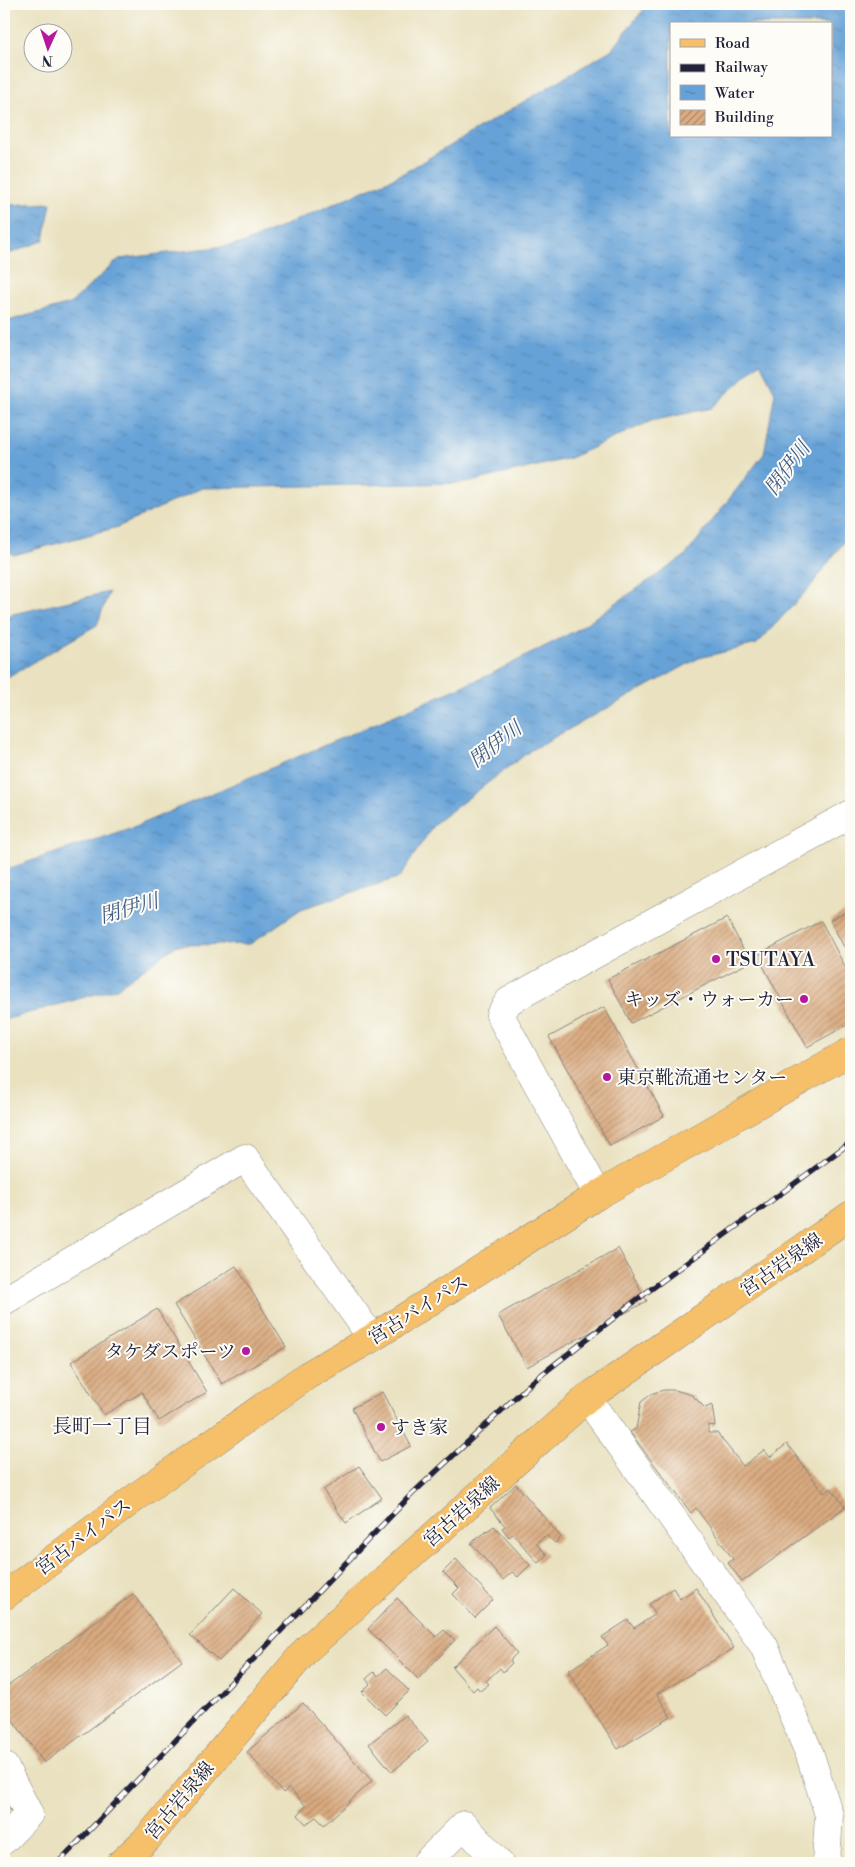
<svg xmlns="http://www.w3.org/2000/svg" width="855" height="1867" viewBox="0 0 855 1867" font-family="'Libre Bodoni','Noto Serif JP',serif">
<defs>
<pattern id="water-ripples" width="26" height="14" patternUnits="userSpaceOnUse" patternTransform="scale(1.25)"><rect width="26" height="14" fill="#66a2d7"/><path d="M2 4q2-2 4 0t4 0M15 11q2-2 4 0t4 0" fill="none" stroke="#5484b0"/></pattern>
<pattern id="building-hatch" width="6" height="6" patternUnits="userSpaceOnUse" patternTransform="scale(1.25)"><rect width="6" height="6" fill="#daab80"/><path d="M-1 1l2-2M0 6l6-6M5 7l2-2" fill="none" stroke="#b08b6a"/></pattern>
</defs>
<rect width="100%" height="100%" fill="#fdfcf7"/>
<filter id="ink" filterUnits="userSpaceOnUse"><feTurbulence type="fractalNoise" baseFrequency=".02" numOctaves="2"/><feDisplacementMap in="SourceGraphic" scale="10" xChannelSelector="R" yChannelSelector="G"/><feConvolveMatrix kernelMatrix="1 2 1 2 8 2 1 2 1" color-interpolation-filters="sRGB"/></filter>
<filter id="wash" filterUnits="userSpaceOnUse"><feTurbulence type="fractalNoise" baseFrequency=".0096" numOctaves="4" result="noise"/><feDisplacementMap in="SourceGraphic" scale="20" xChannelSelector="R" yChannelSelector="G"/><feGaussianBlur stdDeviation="1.12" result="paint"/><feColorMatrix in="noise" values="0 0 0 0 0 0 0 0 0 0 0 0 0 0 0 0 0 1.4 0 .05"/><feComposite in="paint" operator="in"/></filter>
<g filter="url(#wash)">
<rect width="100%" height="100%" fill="#e9e1bf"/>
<g fill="url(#water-ripples)" stroke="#446289" fill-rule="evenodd">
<path d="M648 4H851V532L810 587 757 644 699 658 531 750 434 824 400 877 301 909 250 944 177 945 117 988 4 1020V870L136 826 491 674 575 631 685 556 764 454 775 392 760 362 712 408 651 421 570 458 466 483 202 488 118 527 14 555 4 549V322L70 304 119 259 242 244 402 174 611 50ZM671 24H831V136H671Z"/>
<polygon points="51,203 44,240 4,256 4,205"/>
<polygon points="109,592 97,625 4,679 4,616"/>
</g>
<g id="blocks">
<g fill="url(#building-hatch)">
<polygon points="851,909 851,943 844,947 830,920"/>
<polygon points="727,918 750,962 631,1023 608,979"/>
<polygon points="821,921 851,978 851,1023 807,1047 757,955"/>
<polygon points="604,1007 664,1116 610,1146 549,1037"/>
<polygon points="618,1248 647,1301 527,1367 498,1315"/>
<polygon points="236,1266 286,1347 222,1384 174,1305"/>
<polygon points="157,1309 207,1392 159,1421 142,1392 104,1415 71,1362"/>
<polygon points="664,1390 675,1390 692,1395 705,1408 712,1405 715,1426 708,1425 708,1433 717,1433 743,1466 764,1450 770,1457 787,1444 824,1493 831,1488 845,1507 742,1582 728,1563 733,1559 696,1508 691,1513 630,1432 636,1429 641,1402 653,1393"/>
<polygon points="382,1392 411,1446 380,1462 352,1408"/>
<polygon points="359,1466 382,1498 346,1523 323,1490"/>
<polygon points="516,1484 561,1537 555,1543 546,1535 536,1543 547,1555 538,1563 513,1534 509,1537 502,1528 505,1526 490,1508"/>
<polygon points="494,1526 530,1565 518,1577 512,1572 503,1580 471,1543"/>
<polygon points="456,1559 493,1600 475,1618 453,1594 459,1588 443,1572"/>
<polygon points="234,1588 262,1614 219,1661 190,1635"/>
<polygon points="673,1588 680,1599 696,1588 734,1648 657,1694 671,1717 618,1749 568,1671 608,1645 602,1637 628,1620 634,1628 656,1614 649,1604"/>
<polygon points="133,1594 182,1661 44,1763 4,1708 4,1689"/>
<polygon points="397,1598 436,1637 444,1630 455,1640 418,1679 368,1629"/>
<polygon points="494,1626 517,1653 510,1660 512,1663 503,1672 500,1668 486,1681 489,1684 480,1691 477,1687 473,1691 452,1667"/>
<polygon points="387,1668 409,1691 385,1715 362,1692 370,1684 366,1679 374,1672 378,1676"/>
<polygon points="303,1703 372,1781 324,1825 316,1817 306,1824 298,1815 306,1806 289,1788 283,1793 247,1752"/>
<polygon points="405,1715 428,1742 392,1772 369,1744"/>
<polygon points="4,1799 15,1821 4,1827"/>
</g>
</g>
</g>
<g filter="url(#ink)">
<use href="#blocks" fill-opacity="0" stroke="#86827d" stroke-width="1"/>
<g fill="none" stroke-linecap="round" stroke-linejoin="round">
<defs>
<g id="minor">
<polyline points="598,1195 500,1015 509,1001 851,814"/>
<polyline points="4,1301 245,1158 372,1338"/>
<polyline points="587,1398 764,1646 810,1755 829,1815 826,1863"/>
<polyline points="4,1766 29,1814 4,1840"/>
<polyline points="426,1863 464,1825 499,1863"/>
</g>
<polyline id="major" points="121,1863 147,1839 307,1649 587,1398 851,1215"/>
<polyline id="highway" points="4,1596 147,1489 308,1375 372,1338 598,1195 851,1051"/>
</defs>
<use href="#minor" stroke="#86827d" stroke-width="29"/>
<use href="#major" stroke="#86827d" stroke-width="29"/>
<use href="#highway" stroke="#86827d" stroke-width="29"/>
<use href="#minor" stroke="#fff" stroke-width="28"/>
<use href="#major" stroke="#f6c06b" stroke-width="28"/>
<use href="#highway" stroke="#f6c06b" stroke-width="28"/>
<defs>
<polyline id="rail" points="58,1863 411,1495 531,1383 643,1295 851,1142"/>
</defs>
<use href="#rail" stroke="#22223b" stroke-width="5.5"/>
<use href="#rail" stroke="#fdfcf7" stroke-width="4" stroke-dasharray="11" stroke-linecap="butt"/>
</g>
</g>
<g fill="#b5179e" stroke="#fdfcf7" stroke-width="2">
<circle cx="716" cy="959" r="5"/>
<circle cx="804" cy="999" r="5"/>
<circle cx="607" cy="1077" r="5"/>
<circle cx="246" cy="1351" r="5"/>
<circle cx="381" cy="1427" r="5"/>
</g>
<g text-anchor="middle" stroke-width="4" stroke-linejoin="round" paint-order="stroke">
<g font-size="19" fill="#22223b" stroke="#fdfcf7" text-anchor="start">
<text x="726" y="966">TSUTAYA</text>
<text x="794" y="1006" text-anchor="end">キッズ・ウォーカー</text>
<text x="617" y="1084">東京靴流通センター</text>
<text x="236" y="1358" text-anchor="end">タケダスポーツ</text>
<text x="391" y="1434">すき家</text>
</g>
<g font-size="19" fill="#22223b" stroke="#fdfcf7">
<text transform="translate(781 1264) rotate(-35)" y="7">宮古岩泉線</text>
<text transform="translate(418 1309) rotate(-32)" y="7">宮古バイパス</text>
<text transform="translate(461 1511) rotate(-42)" y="7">宮古岩泉線</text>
<text transform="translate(83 1536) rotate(-37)" y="7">宮古バイパス</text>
<text transform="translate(179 1800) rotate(-50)" y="7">宮古岩泉線</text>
</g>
<g font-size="20" font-style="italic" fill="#415c81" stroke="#fdfcf7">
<text transform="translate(787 468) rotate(-53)" y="7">閉伊川</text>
<text transform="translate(495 744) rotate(-38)" y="7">閉伊川</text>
<text transform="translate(129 908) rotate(-16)" y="7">閉伊川</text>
</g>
<g font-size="20" fill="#22223b" stroke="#fdfcf7">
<text x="102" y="1433">長町一丁目</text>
</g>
</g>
<rect width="855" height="1867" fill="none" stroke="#fdfcf7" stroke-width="20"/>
<rect x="670" y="22" width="162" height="115" fill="#fdfcf7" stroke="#a5a5ac"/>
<rect x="680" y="39" width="25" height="8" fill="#f6c06b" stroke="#a5a5ac"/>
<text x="715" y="48" font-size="15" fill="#22223b">Road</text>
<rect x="680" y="64" width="25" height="8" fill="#22223b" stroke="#a5a5ac"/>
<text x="715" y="72" font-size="15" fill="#22223b">Railway</text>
<rect x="680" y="85" width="25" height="15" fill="url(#water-ripples)" stroke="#a5a5ac"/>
<text x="715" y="98" font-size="15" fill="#22223b">Water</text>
<rect x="680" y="110" width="25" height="15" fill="url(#building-hatch)" stroke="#a5a5ac"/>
<text x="715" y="122" font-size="15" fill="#22223b">Building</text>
<g transform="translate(48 48) rotate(183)"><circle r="24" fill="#fdfcf7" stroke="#a5a5ac"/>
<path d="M0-4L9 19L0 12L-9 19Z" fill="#b5179e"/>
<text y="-8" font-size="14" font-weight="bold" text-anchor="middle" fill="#22223b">N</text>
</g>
</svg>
